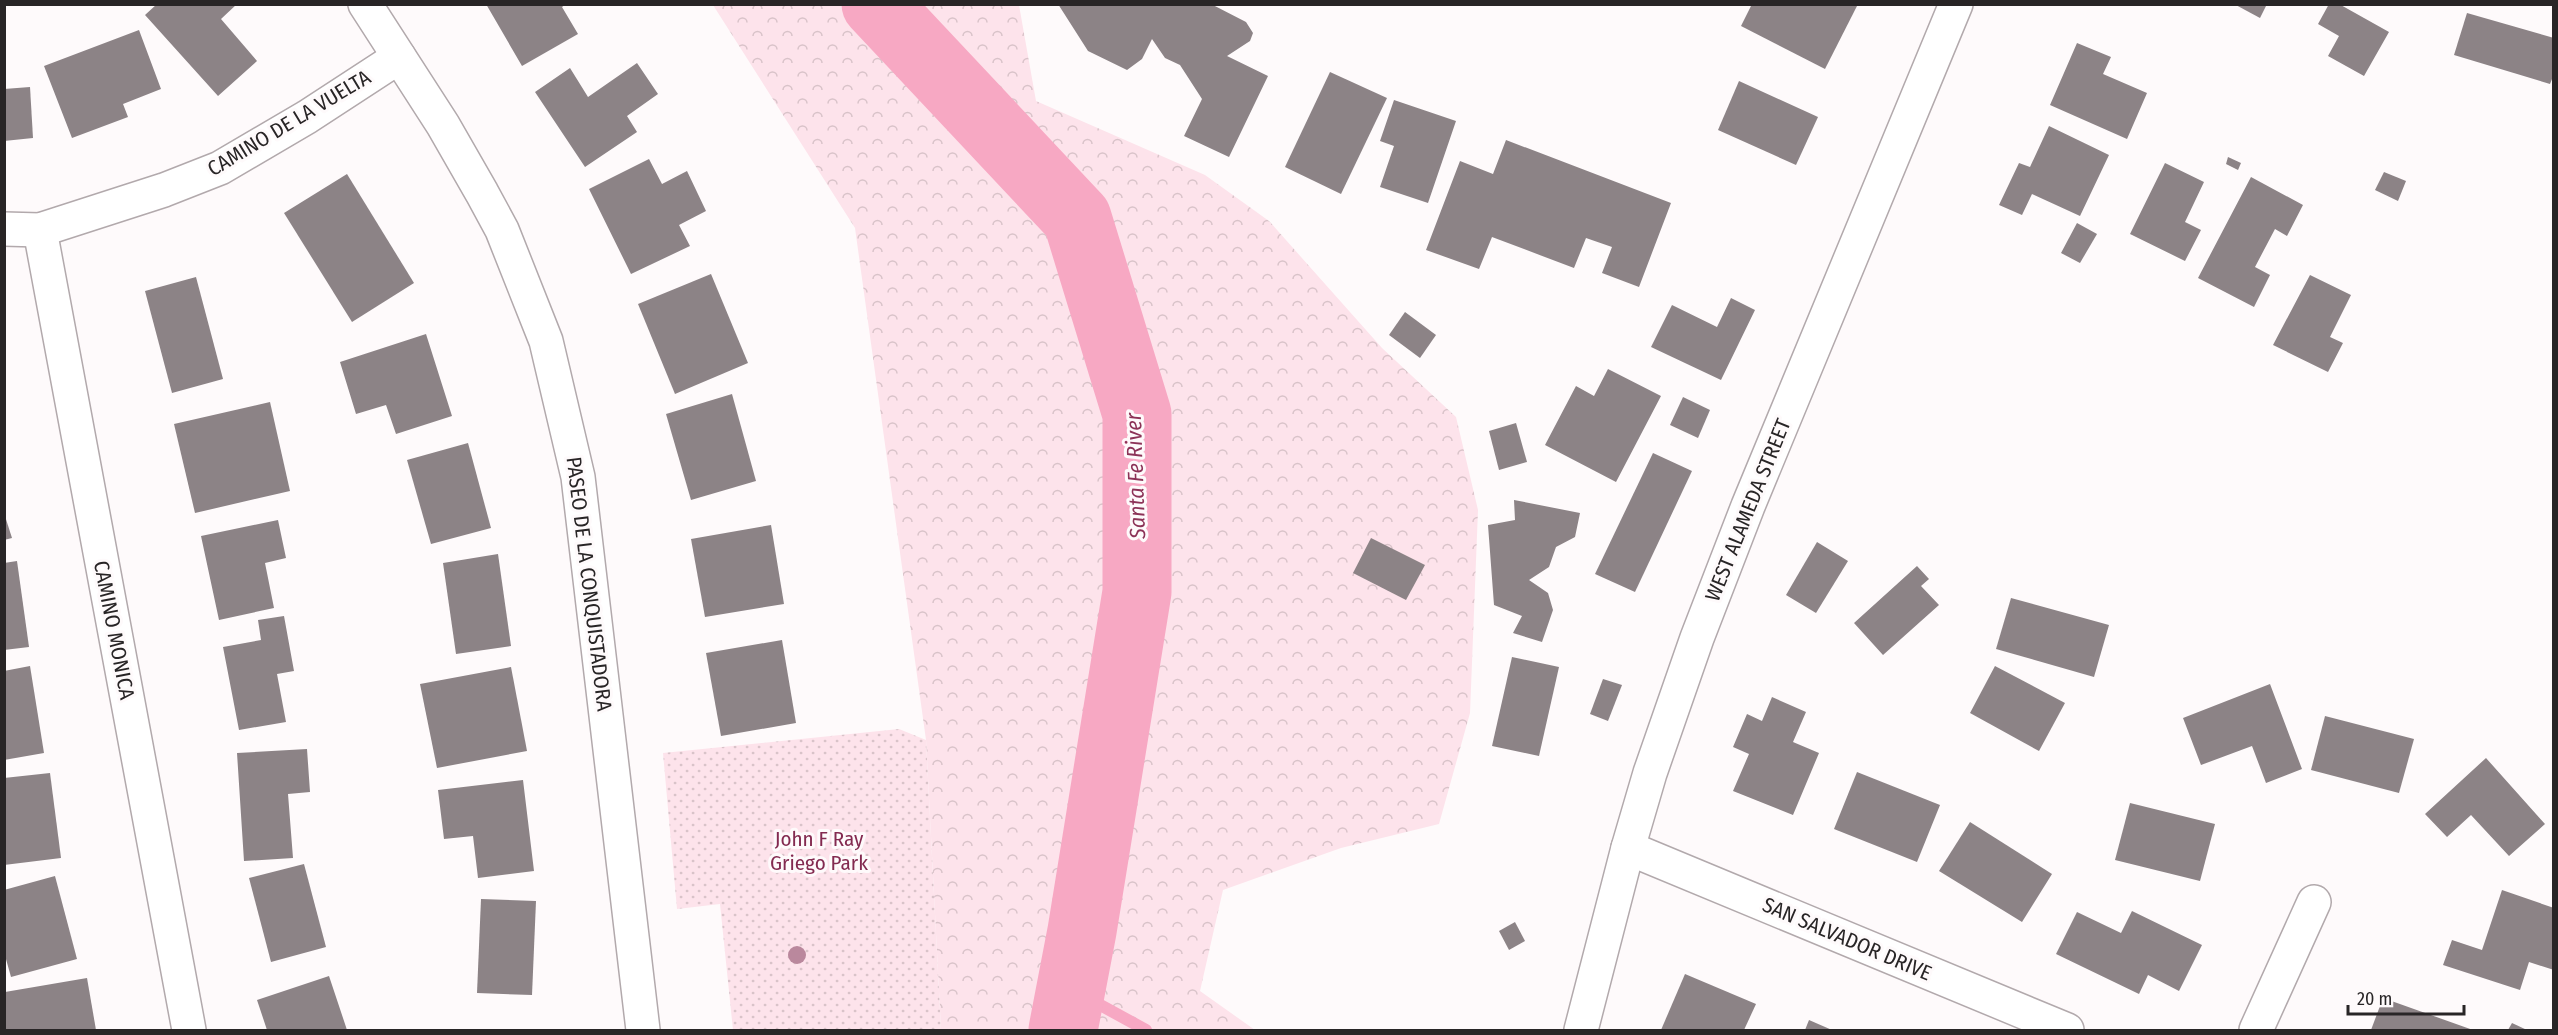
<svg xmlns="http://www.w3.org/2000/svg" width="2558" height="1035" viewBox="0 0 2558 1035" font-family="'Fira Sans Condensed',sans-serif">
<defs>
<pattern id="forest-crowns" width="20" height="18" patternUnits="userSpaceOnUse" patternTransform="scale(1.5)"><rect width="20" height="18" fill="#fde3eb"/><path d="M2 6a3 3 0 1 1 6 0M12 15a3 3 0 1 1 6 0" fill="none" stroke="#d9c3c9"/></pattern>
<pattern id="park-dots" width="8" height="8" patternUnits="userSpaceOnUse" patternTransform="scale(1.5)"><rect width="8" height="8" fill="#fde3eb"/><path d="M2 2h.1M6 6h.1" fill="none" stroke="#d9c3c9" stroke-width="1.8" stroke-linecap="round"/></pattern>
</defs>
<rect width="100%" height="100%" fill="#fefafb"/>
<polygon fill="url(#forest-crowns)" points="713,5 1019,5 1036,101 1205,175 1269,221 1382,348 1456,417 1478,510 1470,713 1439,824 1341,848 1223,890 1200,991 1255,1030 941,1030 926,740 855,228"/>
<polygon fill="url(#park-dots)" points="899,729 926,740 941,1030 733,1030 720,904 677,909 663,753"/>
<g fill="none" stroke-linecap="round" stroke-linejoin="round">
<polyline stroke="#f7a8c3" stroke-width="12" points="1071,989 1146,1030"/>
<polyline stroke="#f7a8c3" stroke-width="69" points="876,4 1077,218 1137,414 1137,592 1082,931 1063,1030"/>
</g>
<g fill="#8c8386">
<polygon points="157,4 237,4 221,19 257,61 218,96 145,15"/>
<polygon points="486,4 566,4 562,7 578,34 522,66"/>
<polygon points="1058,4 1211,4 1246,22 1253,33 1250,41 1227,56 1268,76 1229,157 1184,136 1202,99 1180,65 1165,58 1152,39 1142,59 1127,70 1088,51"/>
<polygon points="1752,4 1858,4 1825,69 1741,26"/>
<polygon points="2234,4 2267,4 2260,18"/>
<polygon points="2329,4 2339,4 2389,32 2364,76 2328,56 2339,36 2318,24"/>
<polygon points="2467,13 2554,38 2554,74 2550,84 2454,55"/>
<polygon points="139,30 161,89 123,104 128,117 72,138 44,66"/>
<polygon points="2077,43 2111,57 2103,74 2147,93 2127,139 2050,105"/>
<polygon points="637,63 658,94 627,116 637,132 585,167 535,92 570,68 588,97"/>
<polygon points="1330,72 1387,98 1341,194 1285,167"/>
<polygon points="1739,81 1818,117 1796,165 1718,130"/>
<polygon points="30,87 33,138 4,141 4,89"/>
<polygon points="1394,100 1456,121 1428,203 1380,187 1394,146 1380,141"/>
<polygon points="2049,126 2109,155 2080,216 2032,194 2022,215 1999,205 2019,163 2030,167"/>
<polygon points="1506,140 1671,203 1639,287 1602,273 1612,247 1586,238 1574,268 1492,237 1479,269 1426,250 1460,161 1493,174"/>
<polygon points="2228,157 2241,163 2238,170 2226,164"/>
<polygon points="649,159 662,184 687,171 706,211 679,225 690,246 631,274 589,189"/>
<polygon points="2165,163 2204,182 2185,222 2201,230 2185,261 2130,234"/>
<polygon points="2384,172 2406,181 2398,201 2375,190"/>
<polygon points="347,174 414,283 352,322 284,213"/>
<polygon points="2251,177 2303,205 2287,236 2275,229 2255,267 2270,275 2254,307 2198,278"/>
<polygon points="2077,223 2097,234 2080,263 2061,253"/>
<polygon points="711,274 748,363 675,394 638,304"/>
<polygon points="2310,275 2351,295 2330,337 2343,343 2328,372 2273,345"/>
<polygon points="196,277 223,379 172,393 145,291"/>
<polygon points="1731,298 1755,310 1721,380 1651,347 1672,305 1717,327"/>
<polygon points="1405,312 1436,335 1420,358 1389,335"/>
<polygon points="426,334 452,416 396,434 386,405 356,414 340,362"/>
<polygon points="1608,369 1661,396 1616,482 1545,445 1576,386 1594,396"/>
<polygon points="732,394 756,481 691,500 666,414"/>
<polygon points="1683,397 1710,410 1698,438 1670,425"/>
<polygon points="270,402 290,491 195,513 174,424"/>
<polygon points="1516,423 1527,462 1499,470 1489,431"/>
<polygon points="468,443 491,528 431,544 407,460"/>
<polygon points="1653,453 1692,471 1635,592 1595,574"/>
<polygon points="1514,500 1580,513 1575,537 1556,547 1549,567 1529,580 1548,593 1553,610 1542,642 1513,633 1522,616 1494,605 1488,525 1515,520"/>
<polygon points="4,513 12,538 4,540"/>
<polygon points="278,520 286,558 265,563 274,608 219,620 201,536"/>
<polygon points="771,525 784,604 705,617 691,539"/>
<polygon points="1371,538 1425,565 1406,600 1353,573"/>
<polygon points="1817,542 1848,561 1816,613 1786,595"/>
<polygon points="498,554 511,646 456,654 443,563"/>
<polygon points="17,561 29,647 4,650 4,563"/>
<polygon points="1917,566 1929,579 1921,586 1939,605 1883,655 1854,623"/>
<polygon points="2011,598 2109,625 2094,677 1996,649"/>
<polygon points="284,616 294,671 277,674 286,722 239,730 223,647 261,640 258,620"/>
<polygon points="782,640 796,723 721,736 706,653"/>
<polygon points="1512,657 1559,667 1539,756 1492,746"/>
<polygon points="30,666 44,753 4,760 4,671"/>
<polygon points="1995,666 2065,703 2039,751 1970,713"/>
<polygon points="511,667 527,751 437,768 420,684"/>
<polygon points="1603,679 1622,685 1608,721 1590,714"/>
<polygon points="2270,684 2302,769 2266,783 2252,746 2201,765 2183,718"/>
<polygon points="1772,697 1806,712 1793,742 1819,753 1793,815 1733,791 1749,754 1733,747 1747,714 1762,721"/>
<polygon points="2325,716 2414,739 2399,793 2311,770"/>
<polygon points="307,749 310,792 288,794 293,858 244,861 237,753"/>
<polygon points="2486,758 2545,824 2509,856 2471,815 2447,837 2425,814"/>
<polygon points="1857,772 1940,805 1917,862 1834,829"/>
<polygon points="50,773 61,858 4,865 4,778"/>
<polygon points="523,780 534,871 478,878 473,836 444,839 438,790"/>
<polygon points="2130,803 2215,824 2200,881 2115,860"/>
<polygon points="1970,822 2052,874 2022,922 1939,871"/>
<polygon points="304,864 326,947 271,962 249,878"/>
<polygon points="55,876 77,959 11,977 4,952 4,890"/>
<polygon points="2502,890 2554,908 2554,970 2529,962 2520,990 2443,965 2452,940 2482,950"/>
<polygon points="481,899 536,901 532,995 477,993"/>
<polygon points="2132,911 2202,945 2179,991 2148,975 2139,994 2056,954 2077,912 2121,933"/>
<polygon points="1515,922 1525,941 1509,950 1499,931"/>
<polygon points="1685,974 1756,1004 1744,1030 1661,1030"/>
<polygon points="329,976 347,1030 267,1030 257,1000"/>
<polygon points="87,978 96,1030 5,1030 5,992"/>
<polygon points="2383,998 2473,1030 2371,1030"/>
<polygon points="1809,1020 1832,1030 1805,1030"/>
<polygon points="2512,1023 2527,1030 2508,1030"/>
</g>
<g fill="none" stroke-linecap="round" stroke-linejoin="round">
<defs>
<g id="minor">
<polyline points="365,4 443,125 482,193 502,230 546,341 578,477 643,1030"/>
<polyline points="4,229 40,230 164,190 220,168 307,117 399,57"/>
<polyline points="40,230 189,1030"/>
<polyline points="1628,848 2067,1030"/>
<polyline points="2256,1030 2314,902"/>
</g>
<polyline id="tertiary" points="1581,1030 1628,848 1650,773 1697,638 1748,506 1956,4"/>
</defs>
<use href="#minor" stroke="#b2a9ac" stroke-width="36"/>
<use href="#tertiary" stroke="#b2a9ac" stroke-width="36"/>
<use href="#minor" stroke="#fff" stroke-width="33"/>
<use href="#tertiary" stroke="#fff" stroke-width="33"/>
</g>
<circle fill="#ba889d" cx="797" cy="955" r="9"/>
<g text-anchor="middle" stroke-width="6" stroke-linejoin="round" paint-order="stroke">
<g font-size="21" fill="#282526" stroke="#fefafb">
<text transform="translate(289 123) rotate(-31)" y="7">CAMINO DE LA VUELTA</text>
<text transform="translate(1748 510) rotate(-68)" y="7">WEST ALAMEDA STREET</text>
<text transform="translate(589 584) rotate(83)" y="7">PASEO DE LA CONQUISTADORA</text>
<text transform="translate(114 630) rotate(79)" y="7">CAMINO MONICA</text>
<text transform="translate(1847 939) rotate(23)" y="7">SAN SALVADOR DRIVE</text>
</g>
<g font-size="21" fill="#832a50" stroke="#fefafb">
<text x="819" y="846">John F Ray<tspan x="819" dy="24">Griego Park</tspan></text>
</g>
<g font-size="22" font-style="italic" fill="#8c3257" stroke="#fefafb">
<text transform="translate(1135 476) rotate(-92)" y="8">Santa Fe River</text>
</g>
</g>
<rect width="2558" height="1035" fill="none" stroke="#282526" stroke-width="12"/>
<path d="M2348 1005v9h116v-9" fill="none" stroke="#282526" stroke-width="3"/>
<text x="2357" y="1005" font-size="18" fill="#282526" stroke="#fefafb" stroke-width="4.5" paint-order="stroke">20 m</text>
</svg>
